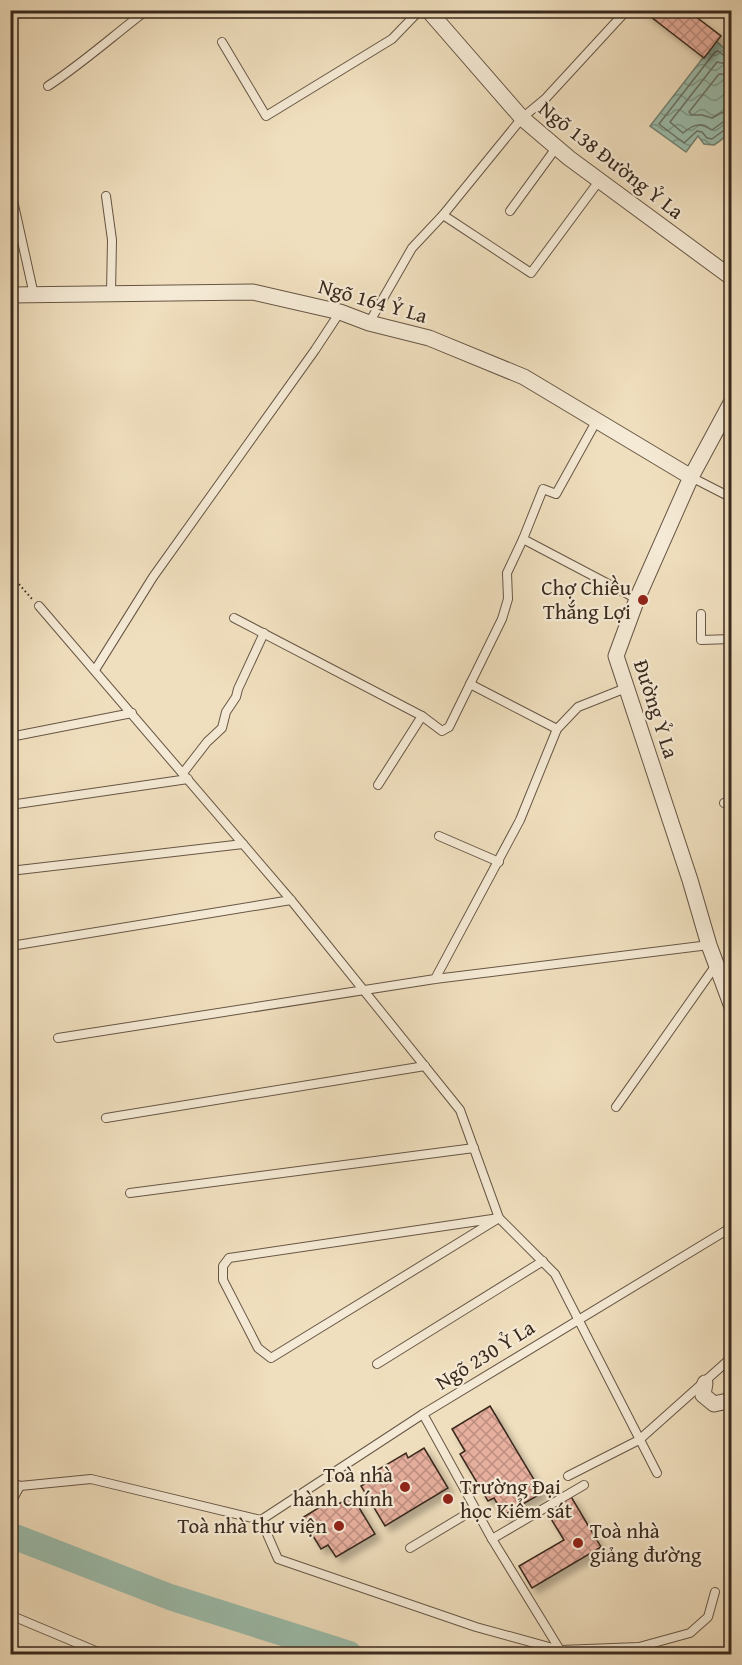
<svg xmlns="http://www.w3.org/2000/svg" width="742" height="1665" viewBox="0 0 742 1665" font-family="'Gentium Book Plus',serif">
<defs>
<pattern id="water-waves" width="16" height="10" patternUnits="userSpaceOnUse" patternTransform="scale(1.5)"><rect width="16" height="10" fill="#9bbdac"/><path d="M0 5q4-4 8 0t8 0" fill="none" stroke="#7f9a8b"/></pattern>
<pattern id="building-cross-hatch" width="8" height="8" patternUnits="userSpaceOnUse" patternTransform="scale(1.5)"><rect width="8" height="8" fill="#e7af9e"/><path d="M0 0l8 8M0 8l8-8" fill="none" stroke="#bc8e80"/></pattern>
<filter id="shadow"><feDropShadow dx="5.5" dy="5.5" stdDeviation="3" flood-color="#0004"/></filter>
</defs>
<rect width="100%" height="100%" fill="#f0dfbe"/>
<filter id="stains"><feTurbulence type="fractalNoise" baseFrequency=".00333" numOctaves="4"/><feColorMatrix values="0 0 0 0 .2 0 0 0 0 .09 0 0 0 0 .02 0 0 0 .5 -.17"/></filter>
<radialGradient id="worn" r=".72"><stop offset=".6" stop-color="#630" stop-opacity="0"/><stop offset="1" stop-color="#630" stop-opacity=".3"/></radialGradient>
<path fill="url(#water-waves)" stroke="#748273" stroke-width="1.5" d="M716 41 731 54V94L728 99 731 100C731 126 737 130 714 145L704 144 698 136 686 152 650 126Z"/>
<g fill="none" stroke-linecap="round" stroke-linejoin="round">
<g stroke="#6a7364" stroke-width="1.5">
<polyline points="732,58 726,57 718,51 715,52 659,124 684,143 697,131 702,132 707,138 712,139 727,128 732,128"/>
<path d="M732 65 717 62 670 122 683 133C694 124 700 122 712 130L723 122 732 120"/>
<polyline points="732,75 719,74 689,112 692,115 702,115 712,118 721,113 732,111"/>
</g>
<polyline stroke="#9bbdac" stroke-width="26" points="10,1535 170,1597 349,1654"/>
</g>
<g fill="url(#building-cross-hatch)" stroke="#39291d" stroke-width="1.5" filter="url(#shadow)">
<polygon points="642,10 687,10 721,36 704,58"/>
<polygon points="490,1406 542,1493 504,1515 494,1498 488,1501 460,1454 465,1451 452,1429"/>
<polygon points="424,1448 448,1488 385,1526 361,1486 376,1477 374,1472 406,1453 408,1458"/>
<polygon points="570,1495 601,1547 532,1588 519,1566 564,1540 545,1509"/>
<polygon points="352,1496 375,1534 336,1557 328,1545 321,1549 302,1518 333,1499 337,1505"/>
</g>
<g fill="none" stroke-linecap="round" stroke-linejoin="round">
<defs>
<g id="service">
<polyline points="222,42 266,116 392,39 420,10"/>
<path d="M48 86C83 63 114 35 147 10"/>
<polyline points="10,187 34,295"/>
<polyline points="106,196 112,240 111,293"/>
<polyline points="510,211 556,148"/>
<polyline points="443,215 531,273 599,181"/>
<polyline points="369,323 412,248 443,215 522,118 546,98 627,10"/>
<polyline points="597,420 556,494 543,489 523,539 637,599"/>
<polyline points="691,477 732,498"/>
<polyline points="39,606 291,900 460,1110 499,1218 555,1274 657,1473"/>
<polyline points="701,614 701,640 732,639"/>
<polyline points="234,618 422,716 442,731 449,727 502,619 508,599 507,573 523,539"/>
<polyline points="95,670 153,577 315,350 340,312"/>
<polyline points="470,684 557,729"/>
<polyline points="10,737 132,713"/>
<polyline points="183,773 207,742 222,728 226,712 236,697 238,689 264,633"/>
<polyline points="378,785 422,716"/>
<polyline points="724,803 732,804"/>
<polyline points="10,805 188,779"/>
<polyline points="439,836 499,862"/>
<polyline points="10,871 243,844"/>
<polyline points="11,946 291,900"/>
<polyline points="435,979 520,820 557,729 578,707 626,688"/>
<polyline points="58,1038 435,979 709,945"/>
<polyline points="616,1107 716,965"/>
<polyline points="106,1118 425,1066"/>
<polyline points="130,1193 474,1148"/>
<polygon points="499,1218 271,1358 258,1348 223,1280 223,1266 229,1258"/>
<polyline points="377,1364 543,1261"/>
<polyline points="423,1414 492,1539 560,1650"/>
<polyline points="568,1476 639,1440 732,1357"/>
<polyline points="10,1482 20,1486 91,1479 261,1520"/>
<polyline points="10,1504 20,1486"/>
<polyline points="261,1520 423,1414 732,1227"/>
<polyline points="261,1520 278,1559 476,1627 560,1650 639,1647 690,1633 708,1617 715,1592"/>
<polyline points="492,1539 584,1485"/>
<polyline points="410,1548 475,1509"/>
<polyline points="10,1615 103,1654"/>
</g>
<g id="minor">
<polyline points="428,10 522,118 569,158 732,278"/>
<polyline points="10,295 253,292 340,312 369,323 429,338 524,377 691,477"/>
<polyline points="732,401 691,477 637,599 616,656 690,880 709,945 732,1007"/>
<polyline points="705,1383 703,1395 714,1404 732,1400"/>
</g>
</defs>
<use href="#service" stroke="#675645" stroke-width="10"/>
<use href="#minor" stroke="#675645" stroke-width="17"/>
<polyline stroke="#39291d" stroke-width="2" stroke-dasharray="1.5 3" stroke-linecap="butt" points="10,574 32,599"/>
<use href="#service" stroke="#f5ead5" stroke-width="8"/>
<use href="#minor" stroke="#f5ead5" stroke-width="15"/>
</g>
<g fill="#8f2418" stroke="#f5ead5" stroke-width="2">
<circle cx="643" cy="600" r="6"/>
<circle cx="405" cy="1487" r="6"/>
<circle cx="448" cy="1499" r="6"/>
<circle cx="339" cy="1526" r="6"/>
<circle cx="578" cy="1543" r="6"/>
</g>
<g text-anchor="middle" stroke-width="4.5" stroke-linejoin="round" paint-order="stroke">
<g font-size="21" fill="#39291d" stroke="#f5ead5">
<text transform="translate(611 160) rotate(38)" y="7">Ngõ 138 Đường Ỷ La</text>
<text transform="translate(373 301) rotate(16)" y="7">Ngõ 164 Ỷ La</text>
<text transform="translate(656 709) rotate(72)" y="7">Đường Ỷ La</text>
<text transform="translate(485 1355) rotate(-32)" y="7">Ngõ 230 Ỷ La</text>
</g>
<g font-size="21" fill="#39291d" stroke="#f5ead5" text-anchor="end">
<text x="631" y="595">Chợ Chiều<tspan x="631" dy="24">Thắng Lợi</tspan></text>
<text x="393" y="1482">Toà nhà<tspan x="393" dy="24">hành chính</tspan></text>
<text x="460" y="1494" text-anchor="start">Trường Đại<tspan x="460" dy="24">học Kiểm sát</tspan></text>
<text x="327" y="1533">Toà nhà thư viện</text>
<text x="590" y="1538" text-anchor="start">Toà nhà<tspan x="590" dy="24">giảng đường</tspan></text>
</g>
</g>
<rect width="742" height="1665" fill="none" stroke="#f0dfbe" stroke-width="36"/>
<rect x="12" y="12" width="718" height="1641" fill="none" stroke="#39291d" stroke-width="3"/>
<rect x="18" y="18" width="706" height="1629" fill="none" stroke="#39291d" stroke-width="1.5"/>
<rect width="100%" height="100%" filter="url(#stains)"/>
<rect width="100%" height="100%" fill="url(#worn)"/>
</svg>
